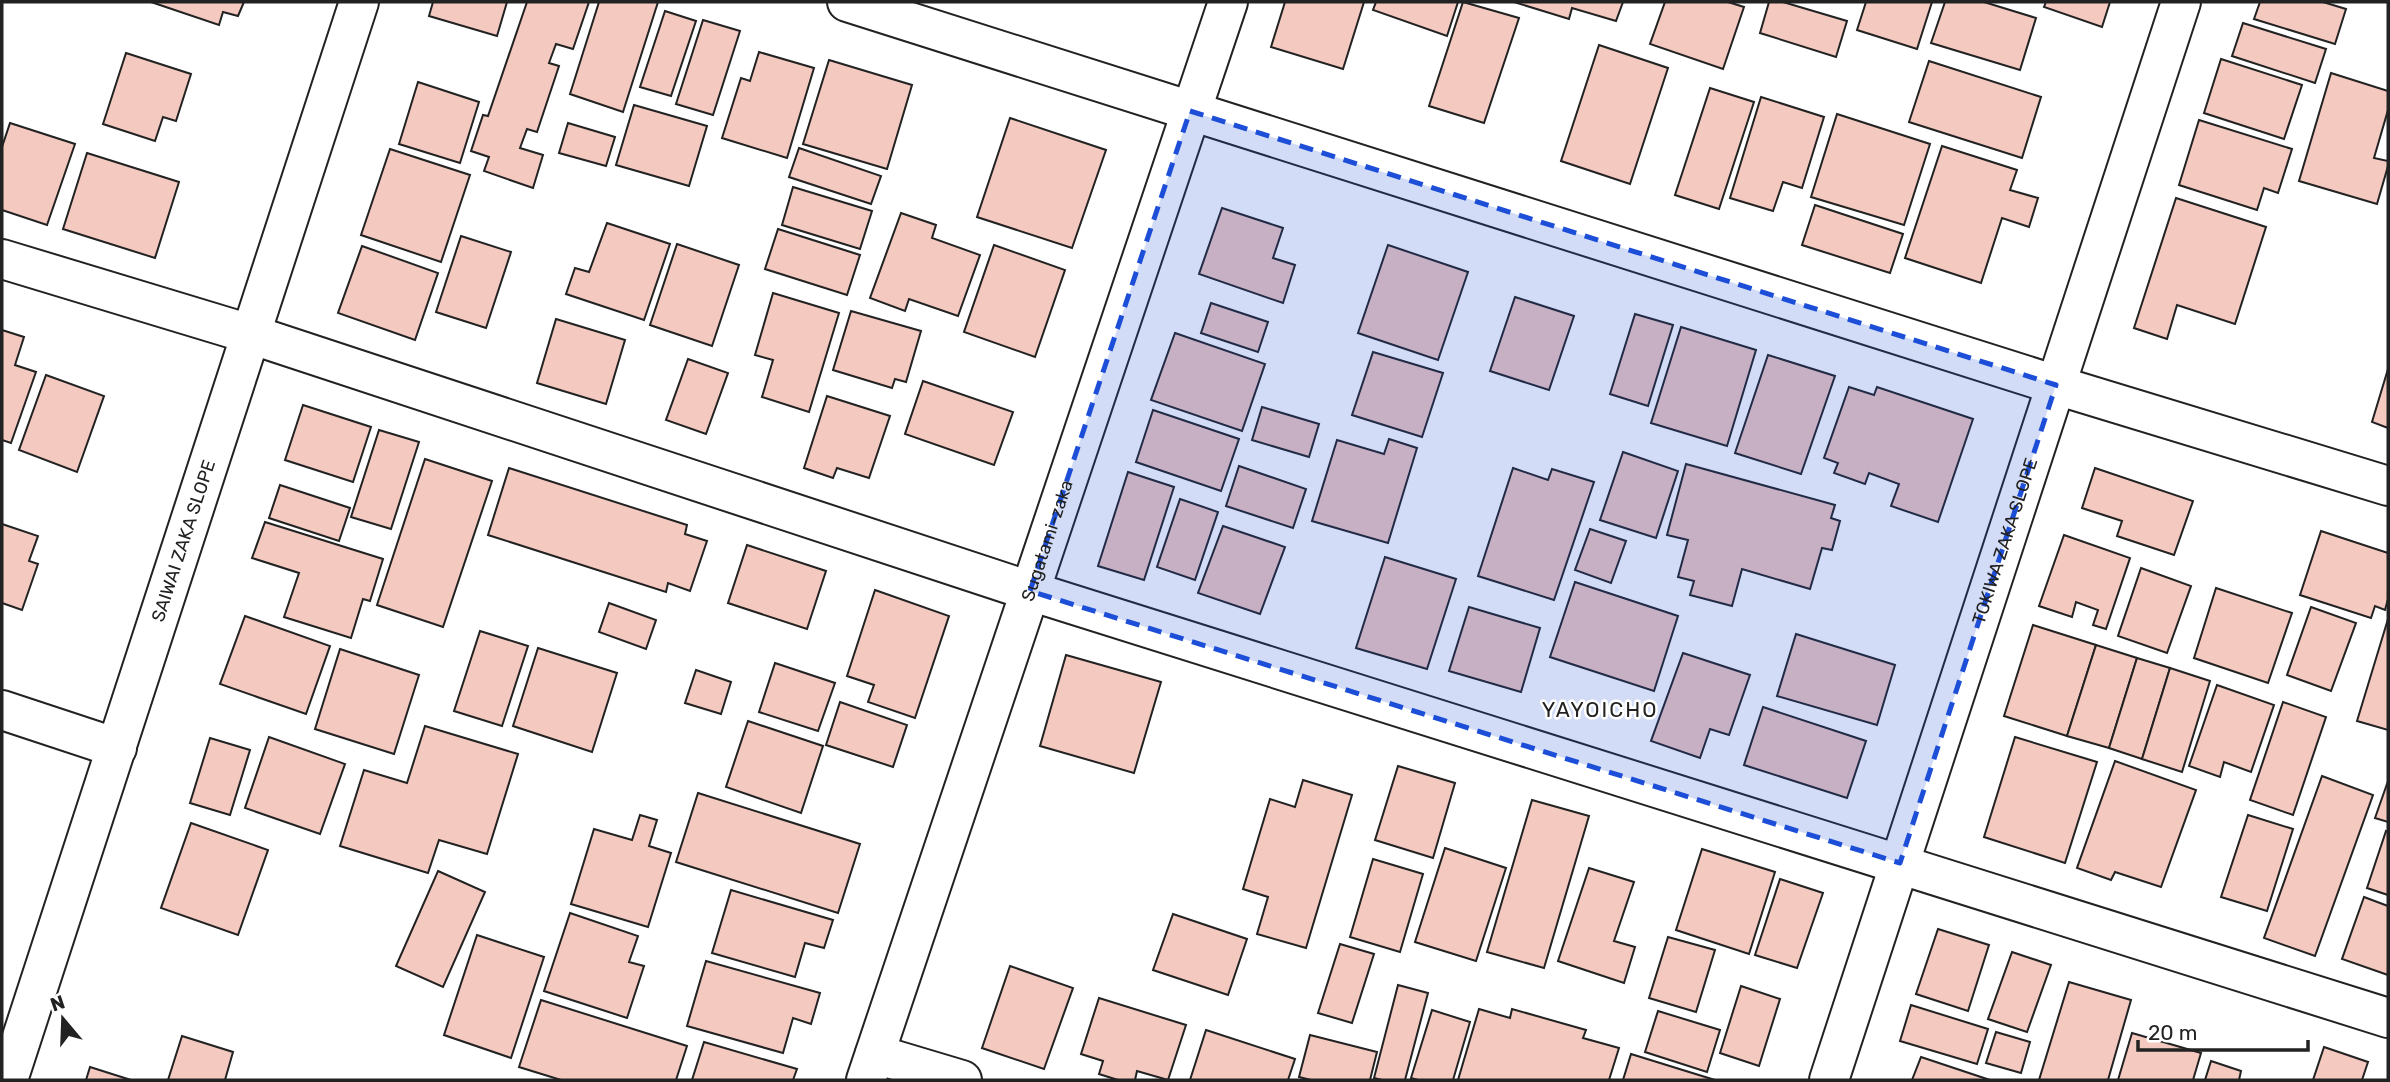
<svg xmlns="http://www.w3.org/2000/svg" width="2390" height="1082" viewBox="0 0 2390 1082" font-family="Rubik,sans-serif">
<rect width="100%" height="100%" fill="#fff"/>
<g fill="#f3c9c0" stroke="#222" stroke-width="2">
<polygon points="151,2 244,2 238,16 223,12 219,25"/>
<polygon points="433,2 507,2 497,36 429,16"/>
<polygon points="527,2 589,2 573,49 556,44 549,63 559,66 537,132 527,129 520,148 543,155 533,188 484,171 489,157 471,151 483,115 488,116"/>
<polygon points="599,2 658,2 623,112 570,94"/>
<polygon points="1285,2 1364,2 1343,69 1271,47"/>
<polygon points="1376,2 1458,2 1447,36 1373,10"/>
<polygon points="1463,2 1519,18 1484,123 1429,106"/>
<polygon points="1514,2 1623,2 1616,21 1572,8 1569,19"/>
<polygon points="1665,2 1728,2 1744,7 1723,69 1650,44"/>
<polygon points="1769,2 1783,2 1847,21 1836,57 1760,33"/>
<polygon points="1866,2 1932,2 1917,49 1857,30"/>
<polygon points="1945,2 1984,2 2036,18 2020,70 1931,43"/>
<polygon points="2046,2 2110,2 2102,27 2044,7"/>
<polygon points="2260,2 2323,2 2346,9 2335,44 2254,19"/>
<polygon points="665,11 696,21 671,96 640,87"/>
<polygon points="703,20 740,31 713,115 676,104"/>
<polygon points="2243,23 2326,49 2315,83 2232,56"/>
<polygon points="1599,45 1668,68 1630,184 1561,161"/>
<polygon points="759,52 814,68 787,158 722,138 741,78 750,81"/>
<polygon points="126,53 191,74 176,121 163,117 155,141 103,124"/>
<polygon points="2221,59 2302,85 2284,139 2204,113"/>
<polygon points="829,60 912,85 887,169 803,144"/>
<polygon points="1929,61 2041,97 2022,158 1909,122"/>
<polygon points="2331,73 2388,91 2388,110 2374,158 2388,161 2388,166 2377,204 2299,181"/>
<polygon points="418,82 479,102 460,163 399,144"/>
<polygon points="1710,88 1754,102 1719,209 1675,195"/>
<polygon points="1761,97 1824,117 1802,188 1783,182 1773,211 1730,198"/>
<polygon points="634,105 707,126 689,186 616,165"/>
<polygon points="1837,114 1930,144 1904,225 1811,197"/>
<polygon points="1010,118 1106,150 1072,248 977,217"/>
<polygon points="2199,120 2292,149 2278,193 2264,188 2257,210 2179,185"/>
<polygon points="10,123 75,144 47,225 2,210 2,147"/>
<polygon points="568,123 615,137 606,166 559,153"/>
<polygon points="1942,146 2017,170 2010,190 2038,198 2029,227 2002,218 1981,283 1905,258"/>
<polygon points="799,148 881,176 871,204 789,177"/>
<polygon points="390,149 470,175 441,262 361,235"/>
<polygon points="87,153 179,182 155,258 63,229"/>
<polygon points="793,187 872,211 860,249 782,225"/>
<polygon points="2176,198 2266,227 2235,324 2177,305 2167,339 2134,328"/>
<polygon points="1815,205 1903,234 1890,273 1802,245"/>
<polygon points="1222,208 1283,228 1273,258 1295,265 1283,303 1199,274"/>
<polygon points="901,213 936,225 932,238 980,255 958,316 909,299 905,311 870,298"/>
<polygon points="607,223 670,244 644,320 566,294 575,268 589,272"/>
<polygon points="778,229 860,255 847,295 765,269"/>
<polygon points="461,236 511,252 486,328 436,312"/>
<polygon points="677,244 739,265 712,346 650,325"/>
<polygon points="994,245 1065,270 1035,357 964,332"/>
<polygon points="1388,245 1468,272 1438,360 1358,333"/>
<polygon points="362,246 438,273 415,340 338,313"/>
<polygon points="773,293 839,313 809,412 762,397 773,360 755,355"/>
<polygon points="1515,297 1574,316 1549,390 1490,371"/>
<polygon points="1211,303 1268,322 1258,352 1201,333"/>
<polygon points="851,311 921,331 906,382 895,379 892,388 833,370"/>
<polygon points="1635,314 1673,325 1648,406 1610,394"/>
<polygon points="556,319 625,340 606,404 537,383"/>
<polygon points="1681,327 1756,350 1727,446 1651,423"/>
<polygon points="2,330 24,337 15,365 36,372 11,443 2,440"/>
<polygon points="1175,333 1265,364 1242,431 1151,400"/>
<polygon points="1373,352 1443,373 1422,437 1352,415"/>
<polygon points="1768,355 1835,376 1801,474 1735,453"/>
<polygon points="688,359 728,373 706,434 666,420"/>
<polygon points="2388,369 2388,428 2372,422"/>
<polygon points="46,375 104,396 77,472 19,450"/>
<polygon points="923,381 1013,412 994,465 905,434"/>
<polygon points="1849,387 1874,395 1877,387 1973,419 1938,522 1891,506 1899,484 1869,473 1865,484 1834,473 1838,463 1824,458"/>
<polygon points="827,396 890,416 869,478 837,468 833,478 804,468"/>
<polygon points="303,405 371,427 353,482 285,460"/>
<polygon points="1262,407 1319,424 1309,457 1252,440"/>
<polygon points="1153,410 1239,439 1221,491 1136,462"/>
<polygon points="379,430 419,442 391,529 351,517"/>
<polygon points="1389,439 1417,448 1388,543 1312,521 1337,440 1384,454"/>
<polygon points="1623,452 1678,471 1656,538 1600,520"/>
<polygon points="425,459 492,481 443,627 377,605"/>
<polygon points="1686,464 1835,505 1831,518 1840,521 1832,550 1822,548 1810,589 1742,569 1732,606 1690,595 1694,581 1678,577 1688,540 1667,535"/>
<polygon points="1239,466 1306,489 1293,528 1226,506"/>
<polygon points="509,468 687,525 685,534 707,541 690,591 668,583 666,592 488,535"/>
<polygon points="1513,468 1548,480 1552,469 1594,482 1554,600 1478,576"/>
<polygon points="2095,468 2193,501 2174,555 2117,536 2122,521 2082,508"/>
<polygon points="1128,472 1174,487 1144,580 1098,566"/>
<polygon points="280,485 350,508 339,541 269,518"/>
<polygon points="1180,499 1218,512 1195,580 1157,567"/>
<polygon points="265,522 383,559 370,601 363,599 351,638 284,617 299,573 252,558"/>
<polygon points="2,524 38,536 29,561 38,564 22,610 2,603"/>
<polygon points="1223,526 1285,547 1260,614 1198,593"/>
<polygon points="1590,529 1626,541 1611,583 1575,570"/>
<polygon points="2321,531 2388,553 2388,599 2385,610 2375,606 2371,618 2300,595"/>
<polygon points="2064,535 2130,558 2106,629 2093,625 2098,610 2076,602 2072,617 2039,606"/>
<polygon points="747,545 826,571 807,629 728,603"/>
<polygon points="1385,557 1456,579 1427,669 1356,648"/>
<polygon points="2141,568 2191,586 2167,653 2118,636"/>
<polygon points="1575,582 1678,616 1654,691 1550,657"/>
<polygon points="2216,588 2292,613 2268,683 2194,658"/>
<polygon points="875,590 949,616 915,718 868,702 874,685 847,676"/>
<polygon points="609,603 656,620 646,649 599,632"/>
<polygon points="1469,607 1540,628 1521,692 1449,671"/>
<polygon points="2311,607 2356,623 2331,691 2287,675"/>
<polygon points="245,616 330,646 306,714 220,684"/>
<polygon points="2388,619 2388,730 2357,721"/>
<polygon points="2033,625 2096,645 2067,736 2004,716"/>
<polygon points="480,631 528,646 502,726 454,711"/>
<polygon points="1796,634 1895,665 1877,725 1777,696"/>
<polygon points="2096,645 2137,658 2109,748 2067,736"/>
<polygon points="538,648 617,673 592,752 513,726"/>
<polygon points="340,649 419,675 394,754 315,729"/>
<polygon points="1683,653 1750,675 1729,735 1710,729 1700,758 1651,741"/>
<polygon points="1066,655 1161,682 1134,773 1040,746"/>
<polygon points="2137,658 2170,668 2142,759 2109,748"/>
<polygon points="775,663 835,683 818,731 759,712"/>
<polygon points="2170,668 2210,681 2182,772 2142,759"/>
<polygon points="696,670 731,682 721,714 685,703"/>
<polygon points="2217,685 2274,705 2251,772 2224,762 2220,777 2189,766"/>
<polygon points="840,702 907,725 893,767 826,745"/>
<polygon points="2283,702 2326,717 2293,815 2250,800"/>
<polygon points="1763,707 1866,741 1847,798 1744,765"/>
<polygon points="748,721 823,746 801,813 726,787"/>
<polygon points="425,726 518,754 487,854 439,840 428,873 340,846 364,770 407,783"/>
<polygon points="269,737 345,764 320,834 245,808"/>
<polygon points="2015,737 2097,762 2065,863 1984,837"/>
<polygon points="210,738 250,750 230,815 190,803"/>
<polygon points="2115,761 2196,790 2161,887 2115,872 2111,880 2077,868"/>
<polygon points="1398,766 1455,783 1433,858 1375,840"/>
<polygon points="2322,776 2373,795 2315,956 2264,938"/>
<polygon points="1303,780 1352,795 1306,948 1257,934 1268,897 1243,889 1270,799 1295,807"/>
<polygon points="2388,781 2388,822 2375,818"/>
<polygon points="698,793 860,844 838,913 676,862"/>
<polygon points="1532,800 1589,816 1544,968 1487,952"/>
<polygon points="640,815 657,820 649,846 671,853 648,927 571,904 594,829 632,840"/>
<polygon points="2248,815 2293,829 2267,911 2221,897"/>
<polygon points="191,823 268,850 238,935 161,908"/>
<polygon points="2386,831 2388,832 2388,895 2367,888"/>
<polygon points="1445,848 1506,868 1476,961 1415,942"/>
<polygon points="1702,849 1775,872 1749,954 1676,930"/>
<polygon points="1373,859 1423,874 1400,952 1350,937"/>
<polygon points="1589,868 1634,882 1614,941 1635,947 1624,983 1558,961"/>
<polygon points="438,871 485,892 443,987 396,966"/>
<polygon points="1780,879 1823,893 1797,968 1755,955"/>
<polygon points="731,890 833,920 824,948 805,943 795,977 712,953"/>
<polygon points="2364,897 2388,906 2388,975 2342,959"/>
<polygon points="570,913 638,936 629,962 644,966 627,1018 544,991"/>
<polygon points="1173,914 1247,939 1228,995 1153,970"/>
<polygon points="1938,929 1989,945 1968,1011 1916,994"/>
<polygon points="477,935 544,957 511,1058 444,1035"/>
<polygon points="1668,937 1715,950 1696,1012 1649,998"/>
<polygon points="1340,944 1374,954 1352,1023 1318,1013"/>
<polygon points="2012,952 2051,965 2027,1032 1988,1019"/>
<polygon points="706,961 820,993 811,1024 793,1018 783,1053 687,1026"/>
<polygon points="1010,966 1073,988 1044,1069 982,1048"/>
<polygon points="2069,982 2131,1000 2108,1080 2039,1080"/>
<polygon points="1398,985 1428,993 1405,1080 1382,1080 1374,1078"/>
<polygon points="1741,986 1780,999 1759,1066 1720,1053"/>
<polygon points="1099,998 1186,1025 1168,1080 1137,1071 1135,1080 1118,1080 1099,1074 1103,1061 1081,1054"/>
<polygon points="541,1000 687,1046 676,1080 561,1080 519,1067"/>
<polygon points="1911,1005 1988,1029 1977,1064 1900,1041"/>
<polygon points="1479,1009 1510,1018 1512,1009 1586,1030 1583,1038 1619,1048 1609,1080 1458,1080"/>
<polygon points="1432,1010 1470,1022 1453,1080 1418,1080 1411,1078"/>
<polygon points="1658,1011 1720,1030 1707,1072 1645,1052"/>
<polygon points="1206,1030 1295,1059 1288,1080 1190,1080"/>
<polygon points="1996,1032 2030,1042 2021,1073 1986,1063"/>
<polygon points="2132,1033 2201,1053 2193,1080 2118,1080"/>
<polygon points="1310,1035 1377,1052 1370,1080 1311,1080 1299,1077"/>
<polygon points="182,1036 233,1052 225,1080 168,1080"/>
<polygon points="704,1042 797,1069 793,1080 692,1080"/>
<polygon points="2324,1047 2368,1062 2362,1080 2313,1080"/>
<polygon points="1631,1054 1715,1080 1623,1080"/>
<polygon points="1921,1057 1990,1080 1912,1080"/>
<polygon points="2211,1061 2241,1071 2239,1080 2205,1080"/>
<polygon points="90,1067 131,1080 86,1080"/>
</g>
<g fill="none" stroke-linecap="round" stroke-linejoin="round">
<defs>
<g id="street">
<polyline points="847,2 2056,385 2388,486"/>
<polyline points="250,334 1030,591 2388,1018"/>
<polyline points="2,710 117,748"/>
<polyline points="875,1054 962,1080"/>
<path id="s1" d="M866 1080 1228 2"/>
<path id="s2" d="M1829 1080 2181 2"/>
</g>
<g id="secondary">
<polyline points="2,259 250,334"/>
<path id="s3" d="M8 1080 359 2"/>
</g>
</defs>
<use href="#street" stroke="#222" stroke-width="42"/>
<use href="#secondary" stroke="#222" stroke-width="42"/>
<use href="#street" stroke="#fff" stroke-width="38"/>
<use href="#secondary" stroke="#fff" stroke-width="38"/>
</g>
<path fill="#1d4ed8" fill-opacity="0.2" stroke="#1d4ed8" stroke-width="5" stroke-dasharray="14 9" stroke-linejoin="round" d="M1190 111 2056 385 1900 863 1030 591Z"/>
<g text-anchor="middle" stroke-width="5" stroke-linejoin="round" paint-order="stroke">
<g font-size="18" fill="#222" stroke="#fff">
<text dy="6" stroke="none"><textPath href="#s3" startOffset="567">SAIWAI ZAKA SLOPE</textPath></text>
<text dy="6" stroke="none"><textPath href="#s1" startOffset="569">Sugatami-zaka</textPath></text>
<text dy="6" stroke="none"><textPath href="#s2" startOffset="567">TOKIWA ZAKA SLOPE</textPath></text>
</g>
<g font-size="21" letter-spacing="2" fill="#222" stroke="#fff">
<text x="1600" y="717">YAYOICHO</text>
</g>
</g>
<rect width="2390" height="1082" fill="none" stroke="#222222" stroke-width="7"/>
<g transform="translate(63 1019) rotate(341)" stroke="#ffffff" stroke-width="5" paint-order="stroke">
<path d="M0-5L12 26L0 18L-12 26Z" fill="#222222"/>
<text y="-10" font-size="19" font-weight="bold" text-anchor="middle" fill="#222222">N</text>
</g>
<path d="M2138 1040v10h170v-10" fill="none" stroke="#222222" stroke-width="3.5"/>
<text x="2148" y="1040" font-size="21" fill="#222222" stroke="#ffffff" stroke-width="5" paint-order="stroke">20 m</text>
</svg>
